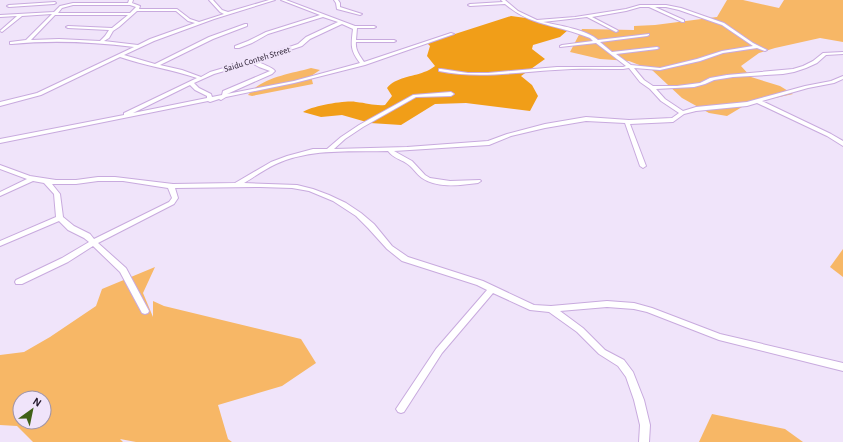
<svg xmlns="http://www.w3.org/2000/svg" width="843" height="442" viewBox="0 0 843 442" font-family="'Alegreya Sans',sans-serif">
<rect width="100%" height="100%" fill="#f0e4fa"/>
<g fill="#f7b766" fill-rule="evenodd">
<polygon points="727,0 743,0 779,8 784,0 843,0 843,42 820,38 775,48 759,53 741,66 751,77 780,86 793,94 747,104 727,116 709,113 682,98 652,70 629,61 600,59 570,52 582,29 634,30 634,26 655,25 717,17"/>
<path d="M311 68 320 70 311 76 313 84 252 96 248 95C262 77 290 74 311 68Z"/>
<polygon points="843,249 843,277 830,267"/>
<path d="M155 267 143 293 153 317V301L164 306 301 339 316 363 282 386 218 405 228 439 232 442H136L120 439 123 442H33L17 426 0 425V355L24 352 50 337 96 306 102 289ZM20 398H44V422H20Z"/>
<polygon points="712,414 785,429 803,442 699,442"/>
</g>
<path fill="#f19e18" d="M511 16 526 18 568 30 560 37 533 45 532 49 545 59 521 76 532 85 538 96 530 111 466 103 435 104 401 125 370 123 342 115 321 117 303 112C312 106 346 100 356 102 367 103 375 106 385 105L392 96 387 88C396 77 412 77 424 72 428 71 432 68 435 66L427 56 430 46 427 43Z"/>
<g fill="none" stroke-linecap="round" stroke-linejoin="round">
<defs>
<g id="street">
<path d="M129 0H133L132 3 140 6 139 9H177L190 19 199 22 224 14 220 12 209 0H213L222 10 228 12 269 0H275L214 19 154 41 124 55 155 64 209 37 245 24H247V26L213 39 160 65 182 70 201 77 210 72 251 60 298 44 306 37 338 22 323 17 268 34 252 43 239 48H235V46L248 41 266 32 320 15 281 0H286L355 26H374L376 27 374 28H357L356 40H394L396 41 394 42H356C355 50 360 56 364 62L451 33 454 34 365 65 294 83 226 97 221 100 219 99 210 102 208 101 0 143V139L124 115V113L197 78C171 69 145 66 120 57L41 95 0 106V102L37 93 134 47C93 42 53 40 12 44H10V42L26 40 52 14 22 16 2 32 0 31 1 30 17 16 0 17V15L54 12 60 6 73 3H128ZM73 5H130L136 7 130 13H58L62 8ZM137 11H176L188 21 195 23 150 39 138 45 104 41 109 38 113 31 119 27ZM55 15H128L112 28 68 26 66 27 68 28 109 30 105 36 100 41 59 39 31 40ZM342 24 353 29C351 45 350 50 360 63L294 81 227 94 272 74 275 71C271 66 263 65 257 61L302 46 310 39ZM252 63 259 67 270 71 223 91 222 95 212 97 211 94 199 88 194 83 214 74ZM190 85 195 90 207 96V98L133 113Z"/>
<polygon points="334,0 338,0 340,3 340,7 362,14 360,15 337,9 336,3"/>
<path d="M501 0H505L518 11 537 20 575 17 626 9 640 5H666L681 8 724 23 753 43 767 50 765 51 757 48 723 53 700 61 660 70 634 68 644 80 653 86H677L700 83 710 78 727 75 793 69 803 66 813 61 823 53 843 52V54L826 55 817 63 806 68 794 72 783 74 733 77 714 80 705 84 694 87 656 89 665 99 683 111 696 107 747 102 805 86 831 81 843 76V79L834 83 808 88 762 101 831 134 843 141V146L827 136 757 103 747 106 696 111 684 114 673 122 630 124 646 166 643 168 640 166 625 123 586 121 545 128 511 136 489 145 394 151 412 161 425 175 430 178 450 181 480 180 481 181 478 183C461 185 438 189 422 178 416 174 413 167 406 163 400 159 393 158 388 151 351 152 311 148 276 164 265 169 254 177 244 183L297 185 313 189 329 195 346 203 361 213 374 224 392 246 408 257 483 281 534 305 551 306 607 301 634 303 652 308 720 334 843 363V371L719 340 647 312 634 309 607 307 560 311 583 328 605 350 624 360 633 372 644 400 650 425 649 442H639L640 425 634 400 626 377 618 366 599 354 577 332 549 312 530 310 493 293 442 353 404 412 401 413 398 412 396 409 436 349 487 290 477 285 402 261 387 249 368 228 356 216 333 201 309 191 292 188 260 187 175 188 178 198 174 204 98 243 126 268 149 311 148 313 145 314 142 313 120 272 93 246 68 262 22 284H16L15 282 16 280 62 258 89 242 84 238 68 230 59 221 0 246V241L56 217 54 194 44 183 33 181 0 196V192L27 179 0 169V165L30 176 56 180H76L98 177H115L173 184 235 183 271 162 287 156 313 149H327L341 137 359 125 413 95 451 92 454 94 451 96 416 97 363 127 345 139 334 149 407 147 488 141 507 134 545 124 586 117 629 120 672 118 679 113 661 101 650 89 640 82 629 68 623 69C601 69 578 68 555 70 516 72 479 79 439 71V69H441L468 73H488L557 67H623L626 66 596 43 560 47V46L562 45 593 41 590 38C582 35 574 32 566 30 542 23 525 21 505 4L470 6 468 5 470 4 503 2ZM640 7H649L682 22H684V20L655 7H666L679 10 722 25 753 46 722 51 697 59 660 68 631 65 616 54 657 49 659 48 657 47 612 52 600 42 647 36 649 35V34L598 40C588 30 558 25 543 22L587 17 616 32 618 31 617 30 592 17 626 11ZM98 181H123L168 188 172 198 169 202 94 239 90 234 74 226 63 217 60 194 52 184H76Z"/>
<polygon points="55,2 56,3 54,4 9,7 7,6 9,5"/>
</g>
</defs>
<use href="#street" stroke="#c8aade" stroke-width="2"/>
<use href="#street" fill="#fff" fill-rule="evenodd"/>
</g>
<g text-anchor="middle" stroke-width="4" stroke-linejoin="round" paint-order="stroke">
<g font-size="9" fill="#22172a" stroke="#f0e4fa">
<text transform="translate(257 59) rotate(-17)" y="3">Saidu Conteh Street</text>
</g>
</g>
<g transform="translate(32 410) rotate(33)"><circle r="19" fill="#f0e4fa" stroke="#9e92a7"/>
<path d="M0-3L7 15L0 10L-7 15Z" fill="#406117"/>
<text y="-6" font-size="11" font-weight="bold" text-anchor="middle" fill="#22172a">N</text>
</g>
</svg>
